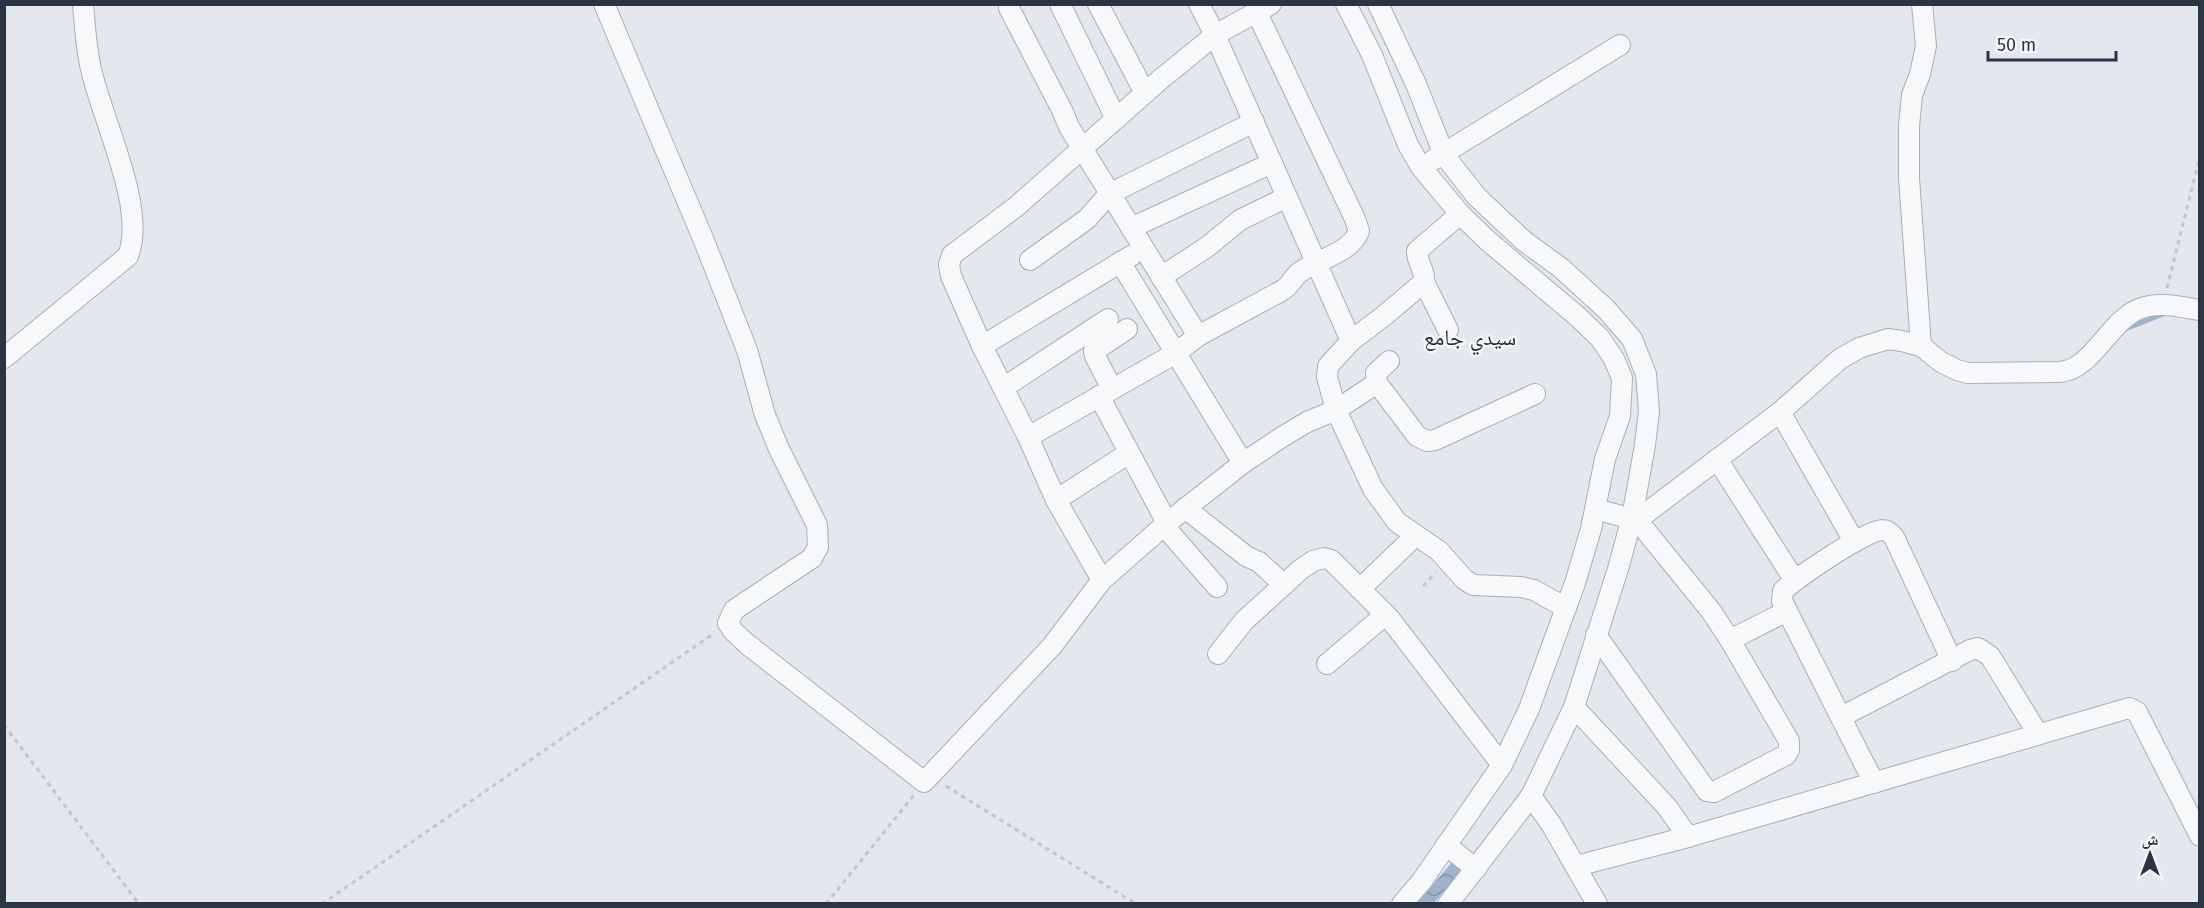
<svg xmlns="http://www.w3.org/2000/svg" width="2204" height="908" viewBox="0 0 2204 908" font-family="'Fira Sans','Noto Naskh Arabic',sans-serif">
<defs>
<pattern id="water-waves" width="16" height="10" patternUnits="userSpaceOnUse" patternTransform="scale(1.5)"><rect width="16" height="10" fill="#9fb4cc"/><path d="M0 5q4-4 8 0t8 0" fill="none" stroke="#8293a7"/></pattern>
</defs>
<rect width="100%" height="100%" fill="#e4e7ec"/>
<polygon fill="url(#water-waves)" points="1455,859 1469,862 1434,903 1416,904"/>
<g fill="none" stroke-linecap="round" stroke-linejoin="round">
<polyline stroke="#9fb4cc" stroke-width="5" points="2125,329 2166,313"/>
<defs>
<g id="street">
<polyline points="604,4 704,241 747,350 765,415 779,449 817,525 818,547 812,558 734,610 728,623 733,631 747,644 924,782 1052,646 1102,580 1167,523 1243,463 1282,437 1307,422 1336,410 1377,383 1376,373 1389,361"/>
<polyline points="1060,4 1116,119"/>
<polyline points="1098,4 1145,93"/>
<polyline points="1199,4 1215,35 1351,341"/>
<polyline points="1346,4 1372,55 1408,145 1421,167 1460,214 1488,241 1577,316 1600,338 1614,359 1622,378 1620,416 1605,459 1591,529 1575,583 1529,709 1502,765 1421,882 1402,904"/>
<polyline points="1378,4 1416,84 1444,155 1477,197 1524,241 1561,268 1606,309 1632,339 1646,374 1649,411 1645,445 1632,518 1618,569 1574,707 1531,796 1448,904"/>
<polyline points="1009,8 1063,112 1069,127 1198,336"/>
<polyline points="1433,160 1620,45"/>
<path d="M1460 214 1417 251C1416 262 1426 270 1424 282L1385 315 1351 341 1328 366 1327 377 1336 410 1373 489 1397 522 1439 551 1464 579 1473 585 1521 587 1534 590 1566 608"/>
<polyline points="1131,228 1272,163"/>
<polyline points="1030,260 1087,219 1109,194 1254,122"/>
<polyline points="1120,262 1243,463"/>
<polyline points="1161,277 1207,247 1240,220 1287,197"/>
<polyline points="1424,282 1448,330"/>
<polyline points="982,346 1131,256"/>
<polyline points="1921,346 1909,178 1909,126 1912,95 1920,74 1926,46 1922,4"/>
<path d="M4 358 128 256C147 208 102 120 91 69 86 48 85 26 83 4"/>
<polyline points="1377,383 1417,436 1427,441 1435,440 1535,394"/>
<polyline points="1003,388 1108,319"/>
<polyline points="1112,389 1095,356 1094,351 1127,329"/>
<polyline points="1099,396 1167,523"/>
<polyline points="1780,412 1854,541"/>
<path d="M1028 437 1176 353 1198 336 1283 290C1291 285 1293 277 1300 272 1318 259 1351 253 1359 231L1355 219 1257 13"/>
<polyline points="1717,459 1795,581"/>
<polyline points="1056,500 1129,453"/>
<polyline points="1185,508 1246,556 1259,562 1284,585"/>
<polyline points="1595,509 1637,520 1711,611 1730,640 1789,741 1789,750 1786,755 1714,792 1707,791 1596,635"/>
<path d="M1637 520 1780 412 1840 359 1859 348 1888 339 1902 341 1921 346 1941 362 1957 370 1968 373 2060 372C2093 369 2109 321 2139 309 2158 301 2180 307 2200 310"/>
<polyline points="1164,526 1217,587"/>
<polyline points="1102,580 1056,500 1028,437 982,346 951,276 949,265 952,255 1017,206 1161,79 1215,35 1271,4"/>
<polyline points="1360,589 1416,535"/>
<polyline points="1730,640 1787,611"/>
<polyline points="1218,654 1244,621 1300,570 1313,561 1324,558 1331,560 1390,619 1502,765"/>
<polyline points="1327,664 1385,615"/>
<polyline points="1574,707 1667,807 1688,837"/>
<polyline points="1841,717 1970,650 1978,648 1990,656 2038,734"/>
<path d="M1874 783 1782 601 1783 591C1794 579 1868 529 1883 530 1888 530 1891 534 1894 537L1952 661"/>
<polyline points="1531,796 1551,824 1597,904"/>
<polyline points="1446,845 1476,869"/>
<polyline points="1576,866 1688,837 2129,708 2137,712 2200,836"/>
</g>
</defs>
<use href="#street" stroke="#a9aeb7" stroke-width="22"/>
<g stroke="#c2c5cb" stroke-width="3" stroke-dasharray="4.5 4.5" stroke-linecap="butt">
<polyline points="2167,288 2200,156"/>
<polyline points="1423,586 1436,572"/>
<polyline points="4,725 139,904"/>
<polyline points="946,786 1136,904"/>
<polyline points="322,904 713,634"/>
<polyline points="826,904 914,795"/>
</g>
<use href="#street" stroke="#f7f8fa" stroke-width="20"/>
</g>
<g text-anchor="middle" stroke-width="5" stroke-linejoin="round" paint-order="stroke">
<g font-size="22" fill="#1d2536" stroke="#f4f6f9">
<text x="1470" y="345">سيدي جامع</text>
</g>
</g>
<rect width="2204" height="908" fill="none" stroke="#2b3445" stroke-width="12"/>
<g transform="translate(2150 854)" stroke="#f4f6f9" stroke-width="4.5" paint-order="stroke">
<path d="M0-4.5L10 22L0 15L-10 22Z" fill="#2b3445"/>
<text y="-9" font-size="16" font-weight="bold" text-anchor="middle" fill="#2b3445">ش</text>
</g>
<path d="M1988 51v9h128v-9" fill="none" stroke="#2b3445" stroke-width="3"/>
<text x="1997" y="51" font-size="18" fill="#2b3445" stroke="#f4f6f9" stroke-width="4.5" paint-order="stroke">50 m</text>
</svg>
